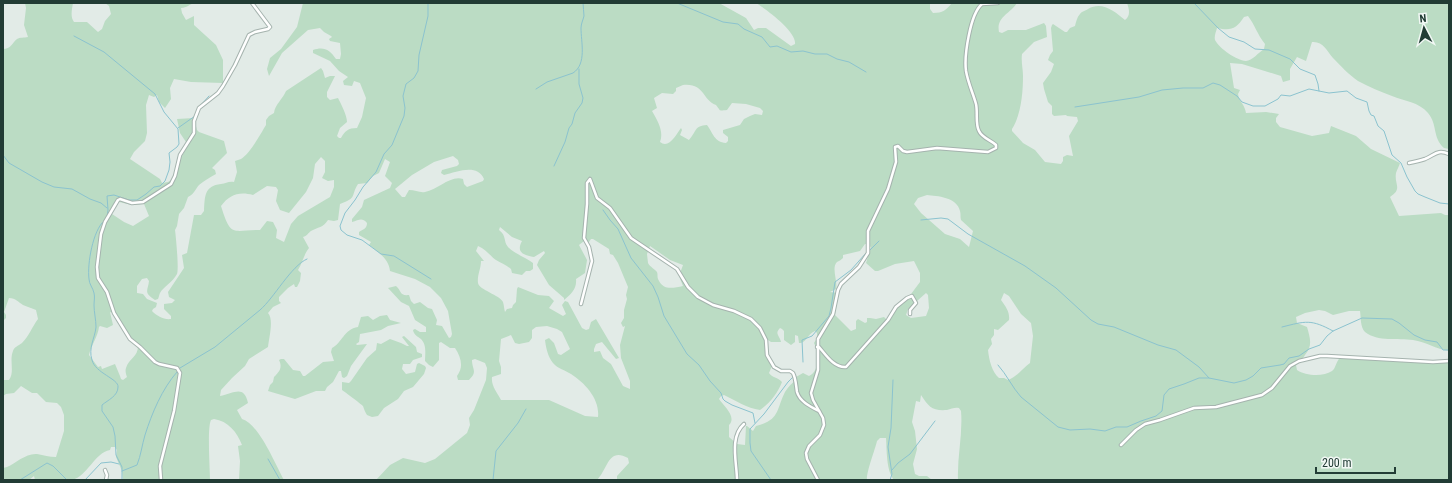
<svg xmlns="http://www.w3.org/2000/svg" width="1452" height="483" viewBox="0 0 1452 483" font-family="'Roboto Condensed',sans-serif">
<rect width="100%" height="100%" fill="#e2ebe7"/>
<g fill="#bbdcc4" fill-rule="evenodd">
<path d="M25 3H73C72 9 70 17 74 22H87L98 32 102 29 105 21 111 14 109 6 105 3H195C189 4 187 8 181 8L182 13 186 20 194 16V25L216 45 223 60V83L191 82 174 79 170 88 171 99 165 108 159 102 157 95 154 97 149 95 146 105 147 133 145 141 134 152 130 159 160 179 162 183 168 182 175 178 177 174 178 164 187 146 186 142 180 133 177 119 194 118 197 130 199 132 224 141 227 153 212 168 215 170 216 174C210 177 204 181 199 185 195 190 193 195 188 197L184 208 179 214 177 226 175 230C176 237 179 269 177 274 173 282 163 287 160 293 159 295 159 297 158 299L155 300C143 292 148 291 149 281L147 278 142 279 137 286V293L143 294 147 299 157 303 156 307 153 309 152 311C157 316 164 320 171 319V316L164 309V304L172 303 175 300 169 297 168 292 184 268 182 255 187 253 194 215H201L204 211C205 196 204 186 221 184 226 184 228 181 234 182L237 172 235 161C237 160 239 160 241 159 250 154 261 133 266 125V120L269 116 274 113C275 104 283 99 286 91L321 68 323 71 325 78 330 76H335L327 92V97L330 100 338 98C341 104 347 115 347 122L340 128 337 136 339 138H341C345 131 348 128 357 128L362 117 366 98 360 83 354 81 352 86 344 85 343 81 348 77 339 71 330 61 313 53V50C324 46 330 50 336 59H340L341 54 340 43 330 41 329 39 332 37 331 36 324 32 320 28 308 30 282 53 269 76 267 69 270 58 281 49 297 27 303 3H719L746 18 754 30 758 28H766L791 46 795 44C797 32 766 9 756 3H930V9L933 13C943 13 946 10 952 3H978L979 7 984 3H1017C1010 14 996 17 999 32L1002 33 1008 30H1026L1044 23 1046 26 1047 37 1034 42 1022 54C1021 62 1023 69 1023 76 1023 93 1021 115 1012 129V131L1023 143 1035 150 1045 162 1061 164 1063 161V157L1067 155 1073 156 1069 136 1078 121 1077 117 1067 116 1066 115 1054 116 1052 114V106L1048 102 1044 89 1043 83 1051 72 1054 64 1048 60 1050 55 1053 51 1051 28 1052 25 1053 24 1065 32H1067L1070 28 1075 26C1076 22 1077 17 1080 14 1082 11 1085 11 1088 9 1102 1 1114 11 1125 20 1131 15 1129 9 1127 3H1449V149L1444 148C1432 137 1438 125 1428 113 1419 102 1404 101 1392 96 1381 92 1369 87 1358 81 1349 75 1340 65 1333 58 1327 51 1323 41 1312 42L1306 61 1297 57 1290 69V80L1283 82 1281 76 1242 64 1230 63 1234 88 1240 90 1238 94C1239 101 1245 105 1246 113L1266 112 1279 114 1276 118V122L1280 127 1312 136 1329 133 1331 126 1356 136 1371 149 1400 163C1399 166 1397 170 1396 173 1394 184 1403 189 1390 197L1399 216 1441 213 1445 215H1449V351C1436 349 1426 342 1413 340 1398 338 1378 342 1365 332 1360 327 1361 317 1360 311H1349L1333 315 1325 311 1319 310 1305 313 1296 317 1297 323 1307 327C1310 338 1313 345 1305 355 1303 359 1299 361 1296 365L1297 370C1306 376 1323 377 1332 371 1336 368 1336 361 1340 358L1432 362H1449V480H958C957 457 963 434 961 411L959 408C955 407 951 409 947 410 932 411 929 407 921 395L920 402 916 401 912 422 915 431 917 449 913 464 915 474 919 476H927L932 480H894C886 470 887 450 886 438H880L877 441C875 450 866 473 867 480H617V476L629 463 628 458C608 447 608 469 597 480H376L390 465 403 458 425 463 435 459 467 433 470 425 469 418 474 410 486 380 487 368 485 363 475 359 472 360C472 370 478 371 469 380H458L457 376C464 367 461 357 455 348H450L441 342 439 343V360L433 367 429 365 425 361C425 354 427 345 421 339 417 336 414 335 413 330L415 329 420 332H426V327L415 320 409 306 401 302 388 288 396 286C402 291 399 296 409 295L411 301 414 304 420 302 428 308 432 309 437 320 436 325 442 326 449 338 451 337 452 334 448 311 441 298 430 287 415 279 390 271C389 259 378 252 369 245L371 242 359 235V232C363 229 367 229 367 223 362 217 359 220 352 222V219L362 207 364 200 390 188 392 183 385 176 390 162 385 159 379 173 373 176 367 183 358 184C350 197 358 197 340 204L338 220 334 221 328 220C323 228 318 227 311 231 308 233 307 236 303 237L309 248C303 256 303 262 298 270L301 273 300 281 297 287H295L294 284 288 288 279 297V301L281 303 273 307 268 313C274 319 269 338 268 347L249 359 245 366 232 378 221 390 220 396C233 394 244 384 248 403L237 410 242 419C259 424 275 464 284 480H239L240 461 238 446 242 445C237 432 228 421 214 419L211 420C207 428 210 468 210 480H123L122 471 116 457 117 450 115 447H111L110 450C94 453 88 476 72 480 66 482 43 480 35 480L34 476 29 480H3V468L7 467C16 463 26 453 37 454 44 455 49 457 56 457L64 431V415L61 407 57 403 46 402 37 393H32L21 386 14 393 6 394 3 396V380H9C15 372 9 361 13 351 14 347 18 346 22 343 29 336 32 327 38 319L36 310C32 308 27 307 23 305 18 302 16 298 9 298L4 312 6 315V318L3 321V49C11 49 12 43 17 39 20 37 24 38 28 37L24 25 26 8ZM1248 16C1255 25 1257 34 1265 44L1264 49C1259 52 1252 61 1246 61 1236 60 1220 49 1215 40 1214 36 1216 32 1217 28 1231 31 1236 29 1244 17ZM683 85C705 83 702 100 716 105 721 111 718 111 727 110L732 103 746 104 760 108 763 111 762 115 755 114 750 116 744 119 740 125 723 130V133L728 137V141L726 143C714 142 713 133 707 125 694 126 697 131 689 140L680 135 682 130 681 128C676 135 669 149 660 142 664 132 658 121 652 111L657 108 654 98 662 93 673 94 676 91V88ZM453 156 458 160 459 164 457 166 442 170 441 173 444 175C457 172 477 163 484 179L483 181 467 187 464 184 463 179C450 175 438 190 425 192 420 193 415 190 409 190L405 197H402L395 189 412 175 434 162ZM321 157 325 161V172L322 178 328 181 334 180V187L330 197 298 216 291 224 284 242 276 238 277 230 273 222 267 221 260 230C232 230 231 238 221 206 229 195 239 191 253 195L267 186 276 187 278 190 276 201 280 210 289 213 306 192 313 178 315 164ZM927 195C937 196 957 197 960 211 961 214 960 217 961 220L973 231 969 247 960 239 945 234 921 213 914 204 918 198ZM119 202 132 205 144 204 149 216 133 226 124 222 112 214 111 211 116 203ZM500 227 512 237 522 241C516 252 523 255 534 257L544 251 545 253 539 260 537 265 549 285 564 298V300C571 294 577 289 576 279L585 273 587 260 579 245 584 241 589 242 591 239H593L609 249 610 254 613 255 618 263 628 287 626 295 627 299 624 310V318L621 323 623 327 625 326 620 345 621 358 630 381V389L623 386 611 364 603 358 600 351 594 352V349L596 344 602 342 616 359 619 358 596 319 591 322 589 329 586 330 582 328 568 302 565 301 562 305 566 314 563 316 549 308 554 301 549 296 538 295 518 287 517 289 516 302 513 305 512 308 507 309 505 312C504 309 504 305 503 302 500 295 479 290 478 283 477 275 481 269 481 261H484L476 251 478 246C486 249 490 256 496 260 501 263 506 265 511 269L512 273 522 275 526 271H530L533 269V263C525 257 515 254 508 247 503 241 507 236 499 230ZM865 244H866L871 247 866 263 875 271H878L895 264 914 261 920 273V282L911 294 895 308 887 320 884 317 876 319 870 318H867V322L865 323 858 319 856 321V329L851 331 835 315 838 293 830 292 836 289C838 281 831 268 837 262 839 261 841 260 843 258V255L860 251ZM650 246 670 260 683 265 679 276 683 286C673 288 663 291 658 279 657 277 658 274 657 272 655 269 650 267 648 263L647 254ZM926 293 928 295 929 308 926 316 911 318 906 315 908 309ZM1004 293 1009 296 1021 314 1031 323 1033 336 1030 363C1022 369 1017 377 1008 380L1004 378H999C992 372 989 360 988 350L992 344 991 339 994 335V329L998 330 1009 320C1010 312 1006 307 1001 300ZM110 312 113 313 128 335 138 344C139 357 129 358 126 368 125 371 126 374 127 377L123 380 121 379 120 376 115 364 102 369 101 366 98 367 89 355C91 346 98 336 99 327L100 326 107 328 113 325ZM547 326 557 329 562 332 570 349 561 355 558 354 554 343 549 338 545 340C546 348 548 357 553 363 558 369 565 370 571 374 585 383 600 399 598 417L585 416 549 400H501C497 392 491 386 492 377L501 374V367L499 361 501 339 511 335 515 343 519 344 529 342 532 338V330L536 327ZM780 328 782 329 784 331V340L791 345 795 342V335L798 336 799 343H801C807 341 808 334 815 331L817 333V338L814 343C819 352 820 371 809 376L803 373 796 377V380C792 383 788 387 785 392 776 410 780 420 756 426L753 431 747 426H746L745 445 737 444 729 437V425C737 417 724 406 719 399L721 396 724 395C736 401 747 408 760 410 769 404 778 393 782 382 778 377 772 378 769 373L772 366 765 356V338L771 342H781C780 336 774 334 780 328Z"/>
<path d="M387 315 390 320 401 323 388 326 381 330 360 334 359 342 356 344 357 345 367 344 351 366 347 376 344 378 342 377 341 371H339L333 382 327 387 325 391H316L295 399 268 391 270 385 273 382 274 377C279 372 283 368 279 360L281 359H284L293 370 300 371 303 376H305L323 362 334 361 331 352 332 348C342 343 344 329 358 327L361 317 368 316 373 320 380 316Z"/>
<path d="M404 336 416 347 417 352 422 354V357L413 360 410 364H403L402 369 406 374 415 372 417 364 419 363 425 366 426 368 424 374 413 387 404 391 398 399 384 408 378 416 372 417 367 415C365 412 364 409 363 406 361 404 345 392 342 390V382L349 383 351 381 367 358 376 350 377 343 381 344 390 339 401 343 407 346H409L402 337Z"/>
</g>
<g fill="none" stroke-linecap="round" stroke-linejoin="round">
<g stroke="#8bc3cf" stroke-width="1">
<polyline points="428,3 428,16 419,55 418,71 414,78 406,84 403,96 405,108 404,116 392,145 384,154 376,172 363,187 355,200 345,213 340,226 341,230 347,235 362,240 381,254 394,256 431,279"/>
<polyline points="677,3 723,22 738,24 744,29 762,37 770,47 777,46 791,52 803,51 815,54 827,54 837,59 849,62 866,72"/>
<polyline points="1194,3 1218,28 1229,37 1244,42 1255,49 1269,50 1290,59 1300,69 1315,75 1318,84 1319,91"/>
<polyline points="74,36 104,52 155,94 164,112 178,129 179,144 177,147 169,153 170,162 169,170 165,181 160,186 154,187 146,194 137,200 129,200 114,195 107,196 108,210 107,217"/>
<path d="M536 89 547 82 573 73C587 64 581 42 581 28 581 24 583 20 584 16 584 12 583 7 583 3"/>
<polyline points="200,106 209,96"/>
<polyline points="1075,107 1139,97 1162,90 1183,88 1203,88 1213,83 1220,85 1237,96 1242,102 1253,106 1265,106 1278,99 1281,95 1290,96 1309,89 1329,93 1347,91 1356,98 1367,102 1369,111 1371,115 1374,116 1378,126 1384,131 1392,155 1401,163 1407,177 1415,191 1418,194 1425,197 1440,203 1449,204"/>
<polyline points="178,128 195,116"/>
<polyline points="3,155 9,163 42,182 54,187 72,189 90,199 101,203 107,208"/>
<polyline points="554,166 565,142 569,128 572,124 575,113 582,103 583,98 579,84 579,69"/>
<polyline points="603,210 610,220 618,229 631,258 653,286 658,297 664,316 687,354 699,365 710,381 721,393 723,399 725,401 732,405 753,413 755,423"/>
<polyline points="921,220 941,218 948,219 968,234 1025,266 1056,288 1091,320 1098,324 1114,327 1158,345 1176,350 1199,367 1209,378"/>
<path d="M104 221C93 230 87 264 89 279 89 284 93 288 94 293 95 297 94 301 94 305 94 312 96 320 96 327 95 338 88 348 92 360 95 373 119 379 118 387 118 396 108 400 102 405V411L113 427 115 436 116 455 122 467V480"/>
<polyline points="870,250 879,241"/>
<path d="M1282 327C1306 321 1311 319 1333 331"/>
<polyline points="803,362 802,340 812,336 829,316 831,308 835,282 851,270 866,253"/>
<path d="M998 365C1007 375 1012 387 1021 397L1058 427 1070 430 1090 429 1105 431 1116 427H1127L1141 421 1156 416 1162 411 1164 395 1169 389 1184 384 1199 378H1209L1234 383 1246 380 1253 376 1261 368 1280 365 1284 364 1289 358 1299 356 1309 349 1320 345 1327 336 1333 331 1362 318 1392 319 1399 323 1414 335 1425 340 1437 342 1443 350H1449"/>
<path d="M180 368 215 347 260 310C274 298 291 266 307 259"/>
<polyline points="268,459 280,480"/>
<polyline points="892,470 898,463 910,454 935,421"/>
<path d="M122 471 137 465C141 455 142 445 145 435 152 413 162 389 177 372"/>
<polyline points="20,480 47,463 53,466 67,480"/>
<polyline points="85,480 101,463 111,462 119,464"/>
<polyline points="493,480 496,451 518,423 526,409"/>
<polyline points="771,480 751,451 750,443 750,429 764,414 788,382 793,377"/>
<polyline points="890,480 892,474 888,447 891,428 893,380"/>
</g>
<defs>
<g id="minor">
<path d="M1409 163C1414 162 1419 161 1425 159 1435 155 1437 149 1449 154"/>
<path d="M581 304 592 261 589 247 584 238 587 204V183L590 179 597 198 610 208 631 238 677 269 688 287 698 297 713 305 734 311 751 319 760 328 766 340 767 355 774 367 781 371H790L793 373C796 379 796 386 797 392 800 402 811 407 819 411"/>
<path d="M817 347H819C826 355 834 368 846 367L888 320 896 307 907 298 912 296 916 303 910 310V314"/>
<polyline points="1121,445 1136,430 1145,424 1160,420 1194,408 1216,407 1262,395 1272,388 1290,366 1299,361 1320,356 1327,356 1433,362 1449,361"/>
<polyline points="105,470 107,475 106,480"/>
<polyline points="161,480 160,466 174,411 180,373 177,368 159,364 155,362 140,347 130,339 114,313 107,292 98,278 97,267 101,234 105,222 118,200 120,199 132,203 143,202 171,184 175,176 180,155 194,133 194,121 199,108 218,93 223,86 235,65 249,35 255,32 268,29 270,27 252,3"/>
<path d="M737 480C737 463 729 437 744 424"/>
<path d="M818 480 807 459 806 453 809 446 820 435 824 425 823 418 813 400 811 393 818 370V339L833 314 838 290 841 284 859 267 868 253V231L888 189 896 162 895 147 898 146 903 151 907 152 937 148 988 152 996 148V145C991 140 982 138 979 131 975 123 978 113 976 104 973 93 968 83 966 71 964 56 970 14 982 4L998 3"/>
</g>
</defs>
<use href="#minor" stroke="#a5b3ae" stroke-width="4.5"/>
<use href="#minor" stroke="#fff" stroke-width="2.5"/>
</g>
<rect width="1452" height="483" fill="none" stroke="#223c35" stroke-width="8"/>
<g transform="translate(1424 28) rotate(354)" stroke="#f2f8f5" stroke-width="3" paint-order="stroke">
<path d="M0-3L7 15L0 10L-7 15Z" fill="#223c35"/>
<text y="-6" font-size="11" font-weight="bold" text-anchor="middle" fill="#223c35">N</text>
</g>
<path d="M1316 467v6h79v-6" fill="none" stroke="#223c35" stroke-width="2"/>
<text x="1322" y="467" font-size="12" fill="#223c35" stroke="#f2f8f5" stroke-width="3" paint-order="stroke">200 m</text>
</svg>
